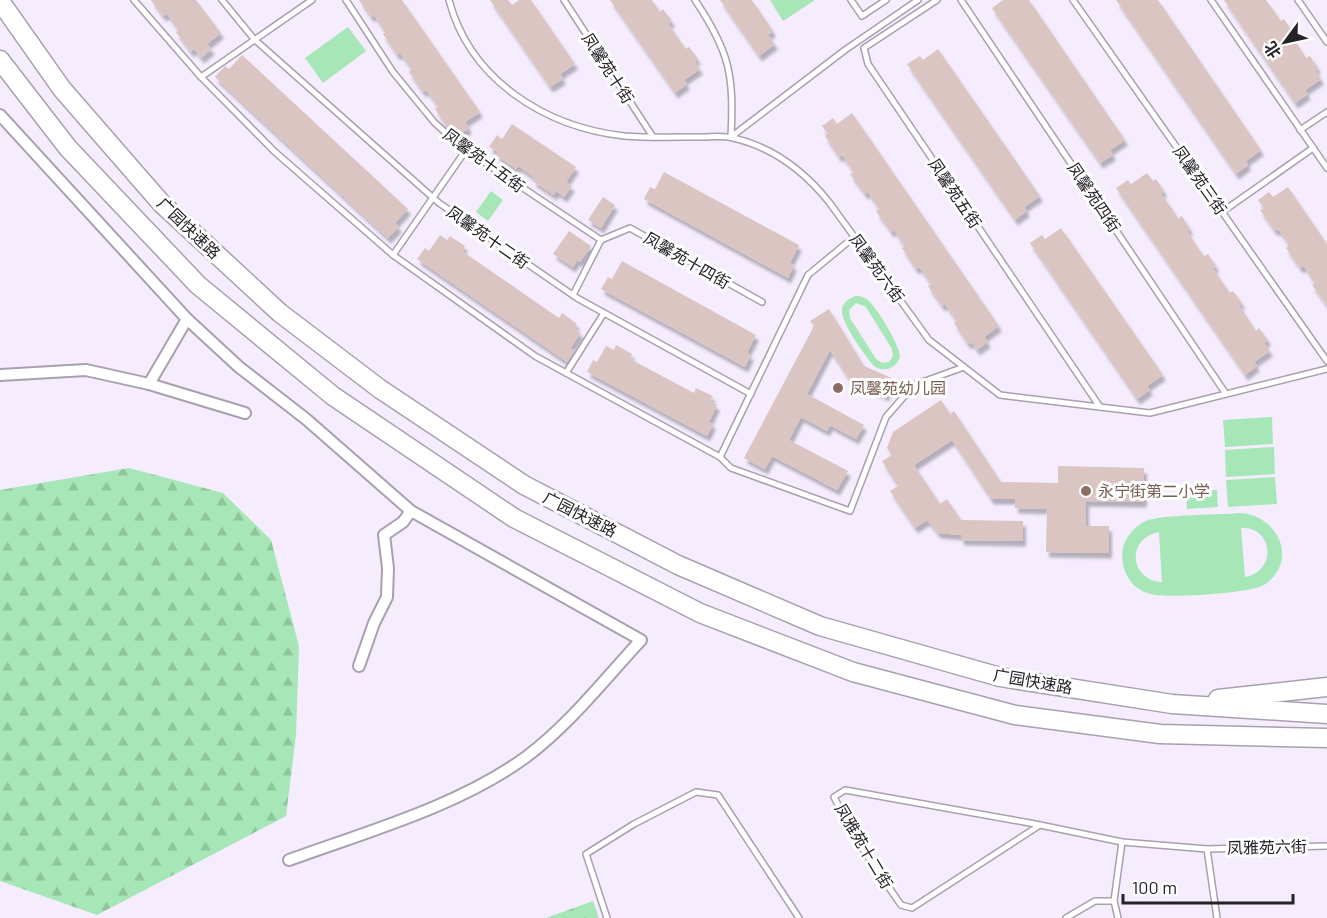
<svg xmlns="http://www.w3.org/2000/svg" width="1327" height="918" viewBox="0 0 1327 918" font-family="Barlow,'Noto Sans SC',sans-serif">
<defs>
<pattern id="forest-firs" width="22" height="20" patternUnits="userSpaceOnUse" patternTransform="scale(1.5)"><rect width="22" height="20" fill="#a6e6b7"/><path d="M5 1l3.5 6h-7zM16 11l3.5 6h-7z" fill="#8fc59d"/></pattern>
<filter id="shadow"><feDropShadow dx="3" dy="5.5" stdDeviation="1.5" flood-color="#0004"/></filter>
</defs>
<rect width="100%" height="100%" fill="#f5edfd"/>
<g fill="url(#forest-firs)">
<polygon points="129,468 223,493 271,540 299,646 296,735 286,816 97,915 0,881 0,490"/>
<polygon points="593,901 599,918 546,918"/>
</g>
<g fill="#a6e6b7" fill-rule="evenodd">
<polygon points="770,0 815,0 783,21"/>
<polygon points="348,27 366,51 323,83 305,58"/>
<polygon points="491,191 503,200 488,221 476,212"/>
<path d="M855 296C860 296 865 297 869 301 878 310 900 345 900 357 895 369 886 372 875 367 867 359 839 320 842 309 843 302 849 299 855 296ZM856 303 866 307 892 349 893 356 889 362 882 363 876 359 850 318 849 310Z"/>
<polygon points="1272,417 1273,444 1225,447 1223,420"/>
<polygon points="1274,447 1275,474 1226,477 1225,450"/>
<polygon points="1275,477 1277,504 1228,507 1226,480"/>
<polygon points="1217,490 1218,507 1187,509 1186,492"/>
<path d="M1241 513C1279 516 1299 562 1264 585 1251 593 1167 599 1151 594 1142 592 1134 587 1129 579 1123 570 1121 558 1123 548 1126 536 1135 526 1146 521 1164 514 1219 515 1241 513ZM1241 528C1273 526 1278 571 1245 577ZM1159 532 1162 582C1129 580 1126 538 1159 532Z"/>
</g>
<g fill="#dac5c2" filter="url(#shadow)">
<polygon points="151,0 196,0 221,33 207,44 212,49 201,58 194,49 191,52 176,32 179,30 167,14 163,16"/>
<polygon points="359,0 402,0 480,112 465,122 469,128 458,136 452,127 448,128 435,109 438,107 432,98 426,90 423,92 409,72 412,69 400,53 397,55 383,34 386,32 380,24 374,15 371,17"/>
<polygon points="490,0 508,0 512,5 519,0 531,0 575,64 560,74 563,79 550,87"/>
<polygon points="610,0 652,0 660,12 663,9 672,21 668,24 674,32 686,49 689,47 698,59 694,61 700,69 684,80 687,84 675,93"/>
<polygon points="720,0 752,0 773,31 768,35 775,44 759,56"/>
<polygon points="1003,0 1029,0 1125,140 1110,150 1113,155 1100,163 992,8"/>
<polygon points="1116,0 1158,0 1261,150 1246,161 1248,165 1236,174"/>
<polygon points="1224,0 1266,0 1281,21 1284,19 1292,31 1289,33 1301,50 1306,58 1310,56 1318,68 1315,70 1321,79 1305,90 1308,94 1295,103"/>
<polygon points="938,49 1040,196 1024,207 1027,211 1015,220 907,64 920,56 923,60"/>
<polygon points="242,55 408,209 395,223 399,227 388,238 215,77 225,66 229,69"/>
<polygon points="852,113 999,326 984,337 988,342 977,350 971,342 968,344 954,323 957,321 951,313 945,304 942,306 928,286 931,284 925,275 919,267 916,269 902,248 905,246 899,238 894,230 891,232 876,211 879,209 868,192 865,194 850,174 854,172 842,155 839,157 825,136 828,134 822,126 833,118 837,124"/>
<polygon points="512,124 576,167 566,182 572,186 564,197 556,191 554,195 533,181 535,178 527,172 518,166 516,169 496,155 498,152 489,147 497,135 502,139"/>
<polygon points="664,172 799,245 790,263 794,265 788,278 644,199 650,187 655,189"/>
<polygon points="1147,173 1153,181 1156,179 1164,191 1161,194 1173,210 1178,219 1182,216 1190,229 1187,231 1198,248 1204,256 1208,254 1216,266 1213,268 1224,285 1230,293 1233,291 1242,303 1239,305 1250,322 1256,331 1259,328 1268,340 1264,343 1270,351 1254,362 1257,366 1245,375 1116,188 1128,180 1131,184"/>
<polygon points="1288,187 1327,244 1327,306 1312,285 1315,283 1309,274 1304,266 1300,268 1286,248 1289,245 1284,237 1278,229 1275,231 1260,210 1264,208 1258,200 1269,192 1273,197"/>
<polygon points="603,197 615,205 601,228 588,220"/>
<polygon points="1061,228 1163,375 1147,386 1150,390 1137,399 1030,243 1042,235 1045,239"/>
<polygon points="569,231 591,246 580,262 577,260 573,267 553,254"/>
<polygon points="440,235 447,240 450,236 465,246 462,251 543,307 559,318 562,313 577,324 574,328 581,333 570,348 574,351 567,362 417,259 425,248 429,251"/>
<polygon points="622,261 756,335 747,353 751,355 745,367 601,289 608,277 612,279"/>
<polygon points="829,309 864,366 894,379 886,396 849,379 830,350 807,394 864,425 856,439 830,425 827,431 801,417 789,440 848,471 837,490 772,456 765,469 744,458 814,326 810,321"/>
<polygon points="616,345 632,354 630,359 694,393 696,388 713,396 710,401 717,405 709,422 713,424 707,436 587,372 593,360 597,362 606,346 614,350"/>
<polygon points="941,400 950,414 954,411 1001,482 1058,483 1058,466 1144,468 1144,502 1086,501 1086,526 1109,526 1109,553 1046,552 1047,509 1015,508 1015,499 991,499 952,440 914,465 940,504 947,499 961,520 1023,521 1023,541 961,540 961,535 938,533 927,520 915,528 890,491 898,486 882,461 892,455 887,448 893,432"/>
</g>
<g fill="none" stroke-linecap="round" stroke-linejoin="round">
<defs>
<g id="service">
<polyline points="134,0 201,77 275,152 393,255 535,356 720,457 808,275 854,237"/>
<polyline points="222,0 254,39 439,203 577,298 751,394"/>
<polyline points="346,0 393,72 434,122 460,146 601,240"/>
<path d="M449 0C470 80 545 127 624 136 649 138 676 137 701 137 711 137 723 135 733 138 773 147 804 171 829 202L929 340 1000 395 1150 413 1327 369"/>
<polyline points="564,0 653,137"/>
<path d="M695 0C730 52 734 75 731 137"/>
<polyline points="851,0 862,16 886,0"/>
<polyline points="937,0 864,48 868,64 1100,407"/>
<polyline points="961,0 1226,394"/>
<polyline points="1073,0 1327,361"/>
<polyline points="1211,0 1327,168"/>
<polyline points="1298,0 1327,42"/>
<polyline points="201,77 312,0"/>
<polyline points="1300,130 1327,112"/>
<polyline points="731,137 845,50 918,0"/>
<polyline points="1222,212 1313,148"/>
<polyline points="393,255 466,150"/>
<polyline points="573,295 601,240 630,228 762,302"/>
<polyline points="566,373 604,313"/>
<polyline points="720,457 731,468 850,511 886,417 914,385 964,367"/>
<polyline points="1040,825 912,908 901,905 855,838 834,797 845,790 1030,823 1040,825 1122,842 1207,849 1327,846"/>
<polyline points="1207,849 1217,918"/>
<polyline points="607,918 586,854 634,824 696,792 718,795 799,918"/>
<polyline points="1066,918 1095,901 1114,901"/>
<polyline points="1118,918 1114,901 1122,842"/>
</g>
<g id="minor">
<path d="M0 115 187 319 239 367 306 419 411 511 641 640C604 680 569 725 526 757 459 806 366 832 289 860"/>
<polyline points="0,375 86,370 149,384 245,413"/>
<polyline points="149,384 187,319"/>
<polyline points="359,666 374,623 387,597 388,568 384,535 403,522 411,511"/>
</g>
<g id="trunk">
<polyline points="0,1 62,89 162,204 280,313 380,389 524,485 678,565 820,626 1000,677 1172,704 1327,714"/>
<polyline points="0,60 68,148 198,285 333,396 514,518 700,613 853,672 1015,715 1160,734 1327,738"/>
<polyline points="1218,699 1327,687"/>
</g>
</defs>
<use href="#service" stroke="#a89faf" stroke-width="8"/>
<use href="#minor" stroke="#a89faf" stroke-width="14"/>
<use href="#trunk" stroke="#a89faf" stroke-width="21"/>
<use href="#service" stroke="#fff" stroke-width="5"/>
<use href="#minor" stroke="#fff" stroke-width="10"/>
<use href="#trunk" stroke="#fff" stroke-width="18"/>
</g>
<g fill="#8d6e63" stroke="#fefefe" stroke-width="2">
<circle cx="838" cy="388" r="6"/>
<circle cx="1086" cy="491" r="6"/>
</g>
<g text-anchor="middle" stroke-width="6" stroke-linejoin="round" paint-order="stroke">
<g font-size="16" fill="#242127" stroke="#fefefe">
<text transform="translate(608 68) rotate(57)" y="6">凤馨苑十街</text>
<text transform="translate(484 160) rotate(36)" y="6">凤馨苑十五街</text>
<text transform="translate(1200 180) rotate(55)" y="6">凤馨苑三街</text>
<text transform="translate(955 193) rotate(56)" y="6">凤馨苑五街</text>
<text transform="translate(1094 197) rotate(56)" y="6">凤馨苑四街</text>
<text transform="translate(189 228) rotate(44)" y="6">广园快速路</text>
<text transform="translate(488 237) rotate(35)" y="6">凤馨苑十二街</text>
<text transform="translate(687 260) rotate(30)" y="6">凤馨苑十四街</text>
<text transform="translate(877 268) rotate(54)" y="6">凤馨苑六街</text>
<text transform="translate(580 514) rotate(27)" y="6">广园快速路</text>
<text transform="translate(1033 681) rotate(10)" y="6">广园快速路</text>
<text transform="translate(864 846) rotate(59)" y="6">凤雅苑十二街</text>
<text transform="translate(1267 847) rotate(-1)" y="6">凤雅苑六街</text>
</g>
<g font-size="16" fill="#785e54" stroke="#fefefe" text-anchor="start">
<text x="850" y="394">凤馨苑幼儿园</text>
<text x="1098" y="497">永宁街第二小学</text>
</g>
</g>
<g transform="translate(1285 42) rotate(237)" stroke="#fefefe" stroke-width="4.5" paint-order="stroke">
<path d="M0-4.5L10 22L0 15L-10 22Z" fill="#242127"/>
<text y="-9" font-size="16" font-weight="bold" text-anchor="middle" fill="#242127">北</text>
</g>
<path d="M1123 894v9h170v-9" fill="none" stroke="#242127" stroke-width="3"/>
<text x="1132" y="894" font-size="18" fill="#242127" stroke="#fefefe" stroke-width="4.5" paint-order="stroke">100 m</text>
</svg>
